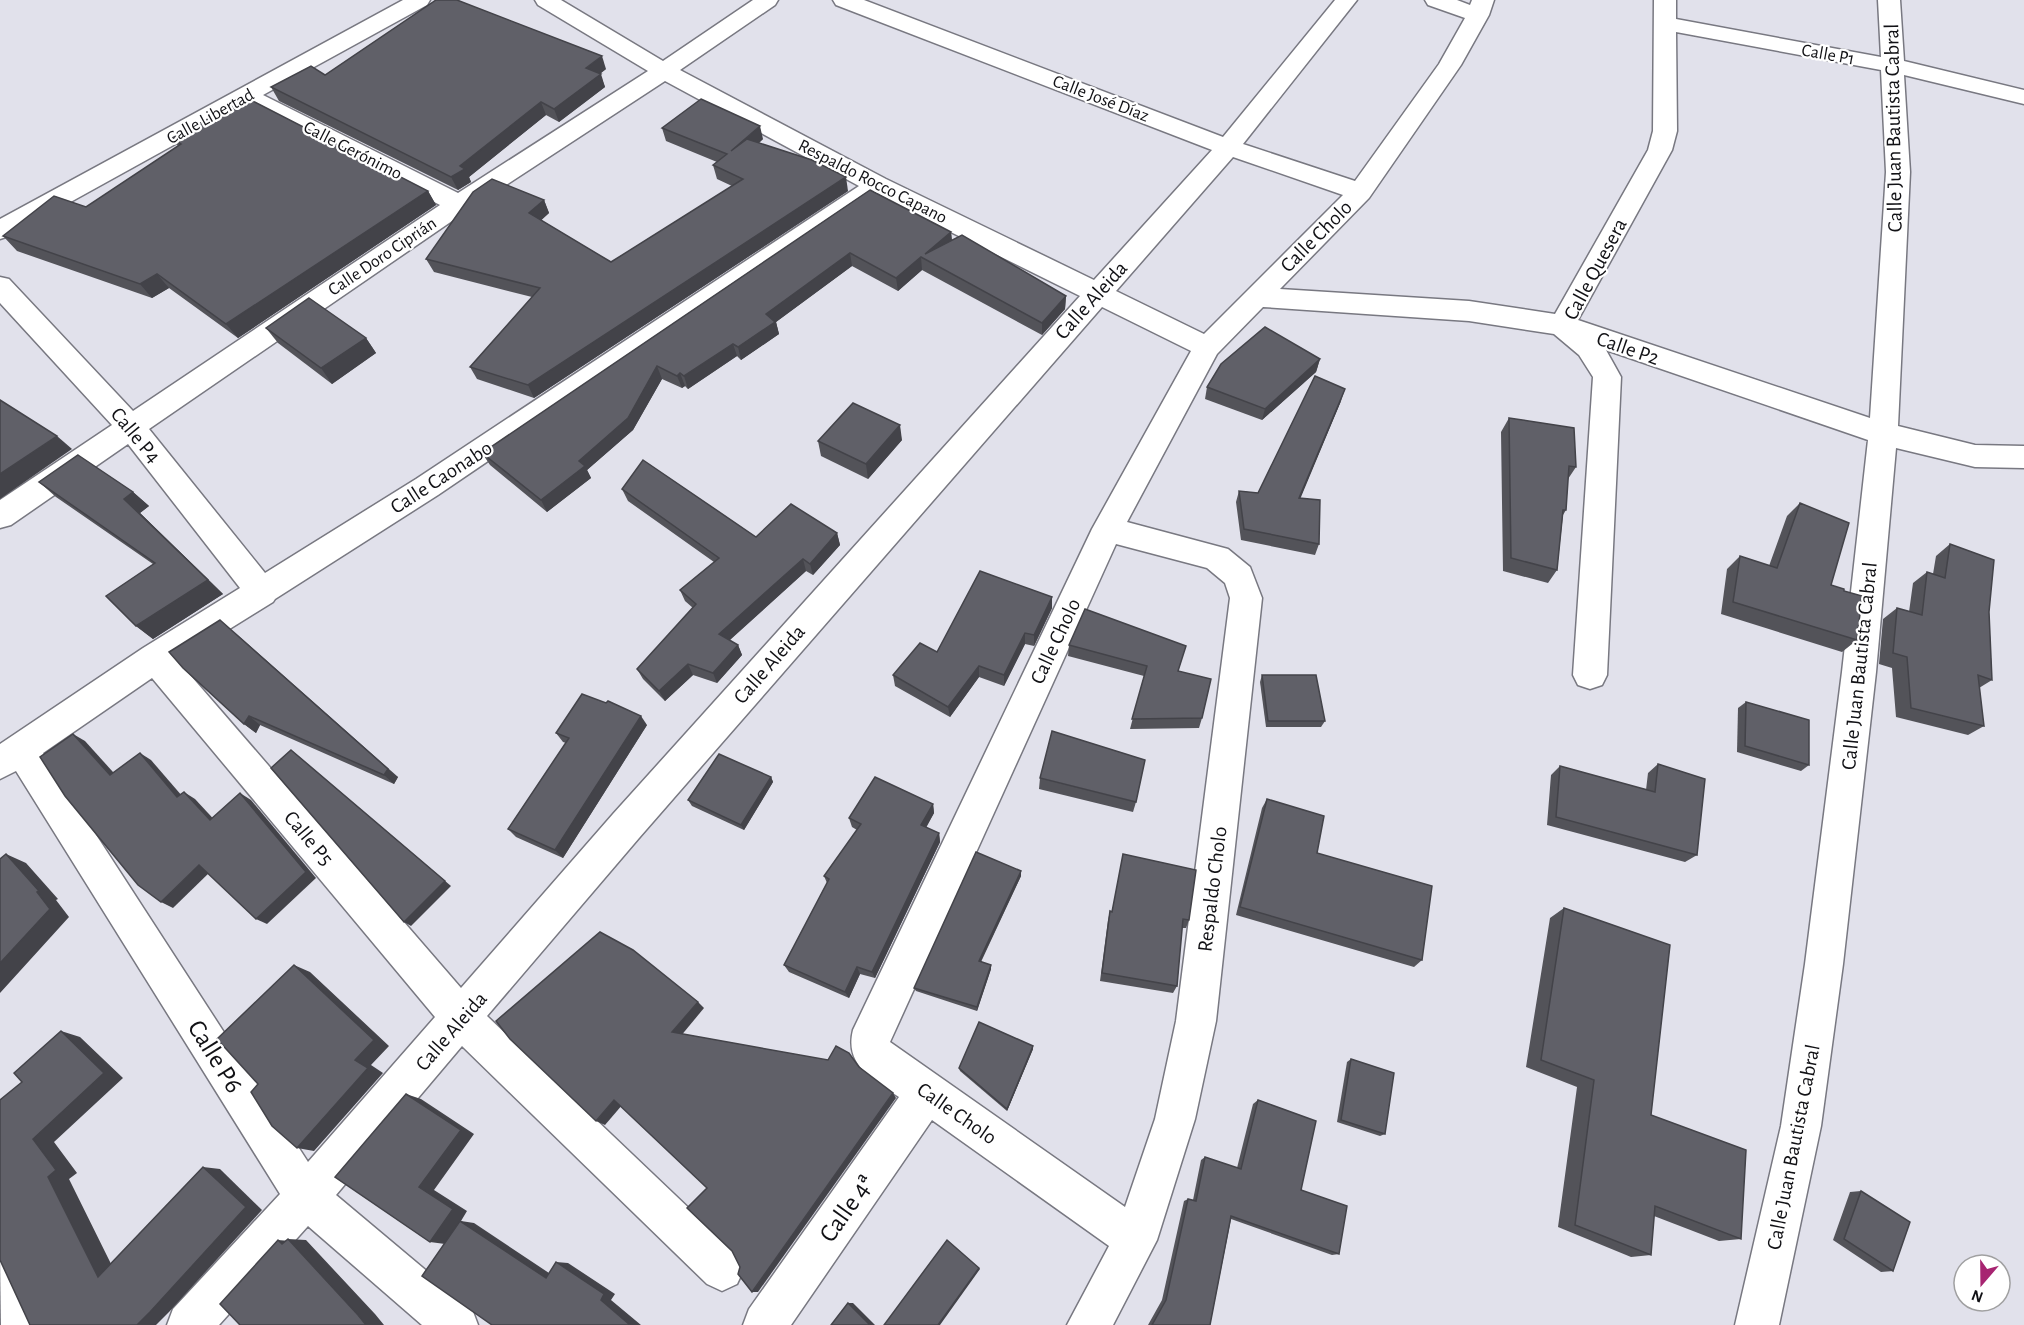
<svg xmlns="http://www.w3.org/2000/svg" width="2024" height="1325" viewBox="0 0 2024 1325" font-family="'Alegreya Sans',sans-serif">
<rect width="100%" height="100%" fill="#e1e1eb"/>
<g fill="none" stroke-linecap="round" stroke-linejoin="round">
<defs>
<g id="minor">
<path d="M403 0H430L427 5 263 95 458 193 648 71 538 5 535 0H561L663 61 753 0H778L775 5 680 70 886 179 1094 280 1212 150 836 5 833 0H864L1223 137 1335 0H1357L1243 144 1355 181 1439 64 1465 18 1428 5 1425 0H1457L1470 5 1472 0H1494L1489 15 1461 65 1369 198 1280 289 1469 301 1555 314 1648 150 1653 131 1654 0H1676V19L1881 57 1878 0H1900L1904 61 2024 90V104L1904 75 1910 172 1898 426 1975 445 2024 446V468L1975 467 1896 448 1876 672 1843 964 1821 1126 1779 1325H1735L1781 1126 1805 964 1842 672 1868 440 1606 350 1621 377 1607 675 1602 685 1590 689 1578 685 1573 675 1593 377 1579 355 1554 334 1469 321 1263 307 1217 354 1127 522 1228 549 1250 567 1262 598 1216 1021 1195 1119 1157 1240 1113 1325H1067L1109 1246 932 1120 791 1325H743L749 1309 899 1097C874 1079 844 1066 853 1030L1092 529 1191 351 1102 307 639 838 487 1016 737 1254 744 1269 737 1284 722 1291 707 1284 462 1046 336 1195 472 1309 478 1325H422L308 1226 219 1325H167L173 1309 280 1194 16 771 0 779V744L143 648 240 588 128 444 11 525 0 528V500L112 425 0 303V277L9 279 133 411 440 205 246 105 9 236 0 239V219ZM1676 32 1881 70 1886 172 1870 418 1578 320 1672 150 1677 131ZM665 81 859 186 416 479 265 573 149 429 468 210ZM1233 157 1343 195 1204 334 1116 291ZM878 196 1080 296 613 814 461 988 178 661 273 602 275 599 438 495ZM1116 544 1207 568 1225 583 1230 598 1176 1021 1155 1119 1125 1207 890 1042ZM152 678 435 1017 308 1162 43 753Z"/>
<polygon points="0,1253 15,1260 46,1325 1,1325"/>
</g>
</defs>
<use href="#minor" stroke="#787881" stroke-width="3"/>
<use href="#minor" fill="#fff" fill-rule="evenodd"/>
</g>
<g fill="#535359">
<polygon points="606,69 600,74 605,87 559,122 546,115 469,177 471,182 458,190 279,101 271,87"/>
<polygon points="662,128 763,139 759,143 848,191 534,398 477,379 470,367 532,297 434,272 426,259 544,200 549,213 541,220 611,262 732,186 717,179 713,165 717,162 666,141"/>
<polygon points="172,138 428,191 436,205 238,338 169,288 152,298 17,251 3,236 86,207 178,146"/>
<polygon points="870,190 951,232 952,240 1066,296 1065,309 1042,335 922,270 898,291 852,266 776,322 779,334 741,360 737,356 688,389 685,386 682,388 662,379 633,430 587,470 591,478 547,512 490,465 482,453"/>
<polygon points="266,328 366,338 376,353 332,384 278,343"/>
<polygon points="1320,359 1316,372 1262,420 1205,399 1207,387"/>
<polygon points="1341,401 1300,498 1319,544 1315,555 1241,540 1236,502 1239,491 1258,493"/>
<polygon points="1509,418 1576,467 1568,479 1566,510 1563,515 1557,570 1548,583 1503,571 1501,432"/>
<polygon points="902,440 868,479 821,456 818,441"/>
<polygon points="39,482 133,492 149,506 140,513 223,594 153,639 136,626 153,564 56,497"/>
<polygon points="622,489 756,537 837,533 840,545 813,575 806,571 730,640 738,645 742,655 717,683 693,675 665,701 643,679 637,669 693,608 685,601 680,590 714,562 628,501"/>
<polygon points="1800,503 1831,585 1844,591 1857,640 1842,652 1721,614 1727,569 1740,556 1769,566 1787,516"/>
<polygon points="1950,544 1989,612 1992,680 1979,688 1984,726 1968,735 1896,717 1892,668 1879,664 1883,619 1897,608 1909,612 1913,583 1927,572 1933,574 1936,556"/>
<polygon points="1052,597 1052,608 1034,646 1025,644 1004,686 979,677 950,717 895,686 893,675 937,652"/>
<polygon points="1069,645 1179,671 1202,718 1199,728 1130,729 1144,676 1068,656"/>
<polygon points="183,668 398,777 394,784 260,725 256,733 244,724"/>
<polygon points="1262,675 1325,721 1321,727 1266,727 1260,682"/>
<polygon points="1746,702 1809,765 1801,771 1737,752 1738,708"/>
<polygon points="647,725 563,858 516,837 508,829 566,743 563,742 556,733"/>
<polygon points="1658,764 1697,855 1685,862 1547,825 1551,775 1560,766 1646,790 1648,773"/>
<polygon points="771,777 773,782 744,830 692,806 688,800"/>
<polygon points="1040,778 1136,802 1133,812 1039,789"/>
<polygon points="1267,799 1317,853 1422,960 1414,967 1236,915 1262,808"/>
<polygon points="933,804 934,813 926,828 939,833 940,842 875,978 860,974 849,998 789,972 784,965 827,883 824,876 857,830 852,827 849,818"/>
<polygon points="1123,854 1189,920 1186,928 1182,928 1177,986 1173,993 1100,981 1108,920 1110,911 1112,912"/>
<polygon points="1021,871 1021,876 981,962 991,965 991,969 977,1011 916,991 914,988"/>
<polygon points="1564,908 1651,1115 1741,1239 1719,1241 1654,1216 1651,1255 1631,1257 1558,1227 1577,1087 1526,1067 1550,918"/>
<polygon points="1033,1046 1033,1049 1007,1111 960,1071 959,1068"/>
<polygon points="1351,1059 1385,1134 1380,1136 1337,1122 1347,1062"/>
<polygon points="1258,1100 1301,1190 1339,1254 1332,1255 1231,1219 1210,1325 1148,1325 1162,1300 1184,1201 1188,1199 1193,1200 1201,1160 1205,1157 1237,1168 1253,1104"/>
<polygon points="1861,1191 1893,1271 1881,1272 1833,1240 1850,1192"/>
</g>
<g fill="#434349">
<polygon points="602,56 606,69 590,81 586,68"/>
<polygon points="601,74 605,87 559,122 554,109"/>
<polygon points="541,102 546,115 469,177 471,182 458,190 451,177 460,166"/>
<polygon points="760,126 763,139 734,165 731,151"/>
<polygon points="846,177 848,191 534,398 528,385"/>
<polygon points="428,191 436,205 238,338 226,324"/>
<polygon points="544,200 549,213 535,226 529,213"/>
<polygon points="951,232 952,245 925,254"/>
<polygon points="850,253 852,266 776,322 779,334 741,360 738,347 766,314"/>
<polygon points="921,257 922,270 898,291 896,278"/>
<polygon points="157,274 169,288 152,298 140,284"/>
<polygon points="1066,296 1065,309 1042,335 1042,323"/>
<polygon points="366,338 376,353 332,384 321,368"/>
<polygon points="733,344 737,356 688,389 684,376"/>
<polygon points="1320,359 1316,372 1262,420 1265,409"/>
<polygon points="657,366 662,379 633,430 587,470 591,478 547,512 541,500 579,461"/>
<polygon points="680,373 685,386 682,388 677,376"/>
<polygon points="1345,389 1341,401 1296,509 1299,498"/>
<polygon points="900,425 902,440 868,479 866,464"/>
<polygon points="57,436 72,449 0,499 0,474"/>
<polygon points="133,492 149,506 140,513 223,594 153,639 136,626 208,580 124,499"/>
<polygon points="837,533 840,545 813,575 810,564"/>
<polygon points="803,559 806,571 724,645 719,634"/>
<polygon points="1052,597 1052,608 1034,646 1034,635"/>
<polygon points="232,630 398,777 394,784 384,775"/>
<polygon points="1025,633 1025,644 1004,686 1004,675"/>
<polygon points="738,645 742,655 717,683 713,673"/>
<polygon points="688,664 693,675 665,701 659,691"/>
<polygon points="979,666 979,677 950,717 948,707"/>
<polygon points="249,716 260,725 256,733 244,724"/>
<polygon points="641,716 647,725 563,858 555,850"/>
<polygon points="73,734 85,741 122,782 110,775"/>
<polygon points="291,750 451,886 411,926 404,922"/>
<polygon points="140,753 151,760 189,804 177,797"/>
<polygon points="771,777 773,782 744,830 741,825"/>
<polygon points="184,792 195,799 221,827 210,820"/>
<polygon points="240,793 251,800 316,878 267,924 256,919"/>
<polygon points="933,804 934,813 922,834 921,825"/>
<polygon points="939,833 940,842 875,978 872,972"/>
<polygon points="6,854 26,863 58,899 56,900 69,917 0,993 0,963"/>
<polygon points="199,865 211,871 173,908 161,902"/>
<polygon points="1021,871 1021,876 979,965 979,961"/>
<polygon points="294,965 310,972 389,1046 371,1065 383,1073 314,1151 297,1148"/>
<polygon points="991,965 991,969 977,1011 977,1007"/>
<polygon points="857,967 860,974 849,998 845,992"/>
<polygon points="698,1002 704,1008 680,1037 672,1032"/>
<polygon points="61,1031 80,1037 123,1078 54,1142 77,1173 69,1179 118,1278 98,1277 48,1177 33,1139"/>
<polygon points="1033,1046 1033,1049 1007,1111 1007,1109"/>
<polygon points="893,1093 896,1098 758,1292 752,1292"/>
<polygon points="406,1094 421,1099 474,1134 434,1190 467,1211 461,1221 474,1223 558,1279 546,1278 445,1244 430,1242 419,1187"/>
<polygon points="614,1100 623,1104 605,1125 596,1121"/>
<polygon points="203,1167 220,1169 262,1210 169,1312 156,1325 137,1325"/>
<polygon points="288,1239 306,1240 375,1314 384,1325 366,1325 278,1240 290,1241"/>
<polygon points="556,1262 568,1263 615,1294 611,1300 641,1325 630,1325"/>
<polygon points="979,1268 980,1269 940,1325 938,1325"/>
<polygon points="848,1303 853,1303 875,1325 870,1325"/>
</g>
<g fill="#606068" stroke="#434349" stroke-width="1.5">
<polygon points="436,0 457,0 602,56 586,68 601,74 554,109 541,102 460,166 465,169 451,177 271,87 311,66 325,75"/>
<polygon points="247,98 428,191 226,324 157,274 140,284 3,236 54,196 86,207 181,144 172,138"/>
<polygon points="701,99 760,126 731,151 747,139 812,160 846,177 528,385 470,367 540,288 426,259 473,192 492,179 544,200 529,213 611,262 743,179 713,165 727,154 662,128"/>
<polygon points="870,190 951,232 925,254 962,235 1066,296 1042,323 921,257 896,278 850,253 766,314 775,322 738,347 733,344 684,376 680,373 677,376 657,366 628,418 579,461 585,466 541,500 482,453"/>
<polygon points="309,298 366,338 321,368 266,328"/>
<polygon points="1265,327 1320,359 1265,409 1207,387 1221,364"/>
<polygon points="1315,376 1345,389 1299,498 1320,500 1319,544 1244,529 1239,491 1258,493"/>
<polygon points="0,400 57,436 0,474"/>
<polygon points="853,403 900,425 866,464 818,441"/>
<polygon points="1509,418 1574,428 1576,467 1569,466 1566,510 1563,510 1557,570 1511,558"/>
<polygon points="78,455 133,492 124,499 208,580 136,626 106,596 155,563 39,482"/>
<polygon points="643,460 756,537 791,504 837,533 810,564 803,559 719,634 738,645 713,673 688,664 659,691 637,669 696,604 680,590 719,558 622,489"/>
<polygon points="1800,503 1849,523 1831,585 1844,589 1844,591 1862,596 1857,640 1733,602 1740,556 1777,568"/>
<polygon points="1950,544 1994,560 1989,612 1992,680 1978,675 1984,726 1911,708 1907,657 1893,653 1897,608 1922,615 1927,572 1945,578"/>
<polygon points="980,571 1052,597 1034,635 1025,633 1004,675 979,666 948,707 893,675 920,643 937,652"/>
<polygon points="1085,609 1186,646 1178,671 1211,679 1202,718 1132,719 1147,666 1069,645"/>
<polygon points="220,620 388,769 384,775 249,716 244,724 183,668 169,652"/>
<polygon points="1262,675 1316,675 1325,721 1268,721"/>
<polygon points="582,694 606,703 608,701 641,716 555,850 508,829 569,738 556,733"/>
<polygon points="1746,702 1809,720 1809,765 1745,746"/>
<polygon points="1052,731 1145,760 1136,802 1040,778"/>
<polygon points="73,734 110,775 140,753 177,797 184,792 210,820 240,793 306,872 256,919 199,865 161,902 138,885 65,796 40,757"/>
<polygon points="291,750 445,881 404,922 271,768"/>
<polygon points="719,754 771,777 741,825 688,800"/>
<polygon points="1658,764 1705,779 1697,855 1556,817 1560,766 1655,792"/>
<polygon points="875,777 933,804 921,825 939,833 872,972 857,967 845,992 784,965 829,879 824,876 861,824 849,818"/>
<polygon points="1267,799 1324,816 1317,853 1432,886 1422,960 1240,907"/>
<polygon points="976,852 1021,871 979,961 991,965 977,1007 914,988"/>
<polygon points="6,854 39,891 37,892 50,909 0,963 0,859"/>
<polygon points="1123,854 1196,870 1189,920 1183,919 1177,986 1102,973 1110,911 1112,912"/>
<polygon points="1564,908 1670,945 1651,1115 1746,1150 1741,1239 1655,1206 1651,1255 1575,1225 1594,1080 1541,1060"/>
<polygon points="600,932 633,950 698,1002 672,1032 828,1060 836,1046 849,1053 859,1067 893,1093 752,1292 738,1274 740,1267 732,1251 687,1208 707,1188 614,1100 596,1121 510,1039 496,1021"/>
<polygon points="294,965 374,1040 355,1060 368,1068 297,1148 272,1126 251,1092 258,1084 217,1039"/>
<polygon points="979,1022 1033,1046 1007,1109 959,1068"/>
<polygon points="61,1031 104,1073 33,1139 56,1170 48,1177 98,1277 203,1167 246,1207 150,1312 137,1325 30,1325 0,1260 0,1100 22,1082 14,1073"/>
<polygon points="1351,1059 1394,1073 1385,1134 1341,1120"/>
<polygon points="406,1094 461,1130 419,1187 453,1209 430,1242 335,1177"/>
<polygon points="1258,1100 1316,1121 1301,1190 1347,1206 1339,1254 1231,1216 1210,1325 1152,1325 1166,1300 1188,1199 1196,1201 1205,1157 1241,1169"/>
<polygon points="1861,1191 1910,1222 1893,1271 1844,1239"/>
<polygon points="460,1221 546,1278 556,1262 604,1294 601,1300 630,1325 492,1325 422,1276"/>
<polygon points="288,1239 358,1315 366,1325 240,1325 220,1304 278,1240 282,1244"/>
<polygon points="947,1240 979,1268 938,1325 884,1325"/>
<polygon points="848,1303 870,1325 831,1325"/>
</g>
<g text-anchor="middle" stroke-width="4.5" stroke-linejoin="round" paint-order="stroke">
<g font-size="18" fill="#111115" stroke="#fff">
<text transform="translate(1828 54) rotate(10)" y="6">Calle P1</text>
<text transform="translate(1101 98) rotate(21)" y="6">Calle José Díaz</text>
<text transform="translate(210 116) rotate(-29)" y="6">Calle Libertad</text>
<text transform="translate(353 150) rotate(27)" y="6">Calle Gerónimo</text>
<text transform="translate(873 181) rotate(27)" y="6">Respaldo Rocco Capano</text>
<text transform="translate(382 256) rotate(-34)" y="6">Calle Doro Ciprián</text>
</g>
<g font-size="21" fill="#111115" stroke="#fff">
<text transform="translate(1893 128) rotate(-91)" y="7">Calle Juan Bautista Cabral</text>
<text transform="translate(1316 236) rotate(-45)" y="7">Calle Cholo</text>
<text transform="translate(1595 269) rotate(-62)" y="7">Calle Quesera</text>
<text transform="translate(1091 300) rotate(-48)" y="7">Calle Aleida</text>
<text transform="translate(1628 348) rotate(19)" y="7">Calle P2</text>
<text transform="translate(136 435) rotate(50)" y="7">Calle P4</text>
<text transform="translate(441 477) rotate(-33)" y="7">Calle Caonabo</text>
<text transform="translate(1055 641) rotate(-65)" y="7">Calle Cholo</text>
<text transform="translate(769 664) rotate(-49)" y="7">Calle Aleida</text>
<text transform="translate(1859 666) rotate(-84)" y="7">Calle Juan Bautista Cabral</text>
<text transform="translate(309 838) rotate(50)" y="7">Calle P5</text>
<text transform="translate(1212 889) rotate(-83)" y="7">Respaldo Cholo</text>
<text transform="translate(451 1031) rotate(-49)" y="7">Calle Aleida</text>
<text transform="translate(957 1113) rotate(35)" y="7">Calle Cholo</text>
<text transform="translate(1793 1147) rotate(-79)" y="7">Calle Juan Bautista Cabral</text>
</g>
<g font-size="26" fill="#111115" stroke="#fff">
<text transform="translate(216 1056) rotate(58)" y="9">Calle P6</text>
<text transform="translate(846 1208) rotate(-55)" y="9">Calle 4ª</text>
</g>
</g>
<g transform="translate(1982 1283) rotate(200)"><circle r="28" fill="#ffffff" stroke="#a0a0a1" stroke-width="1.5"/>
<path d="M0-4.5L10 22L0 15L-10 22Z" fill="#a72471"/>
<text y="-9" font-size="16" font-weight="bold" text-anchor="middle" fill="#111115">N</text>
</g>
</svg>
